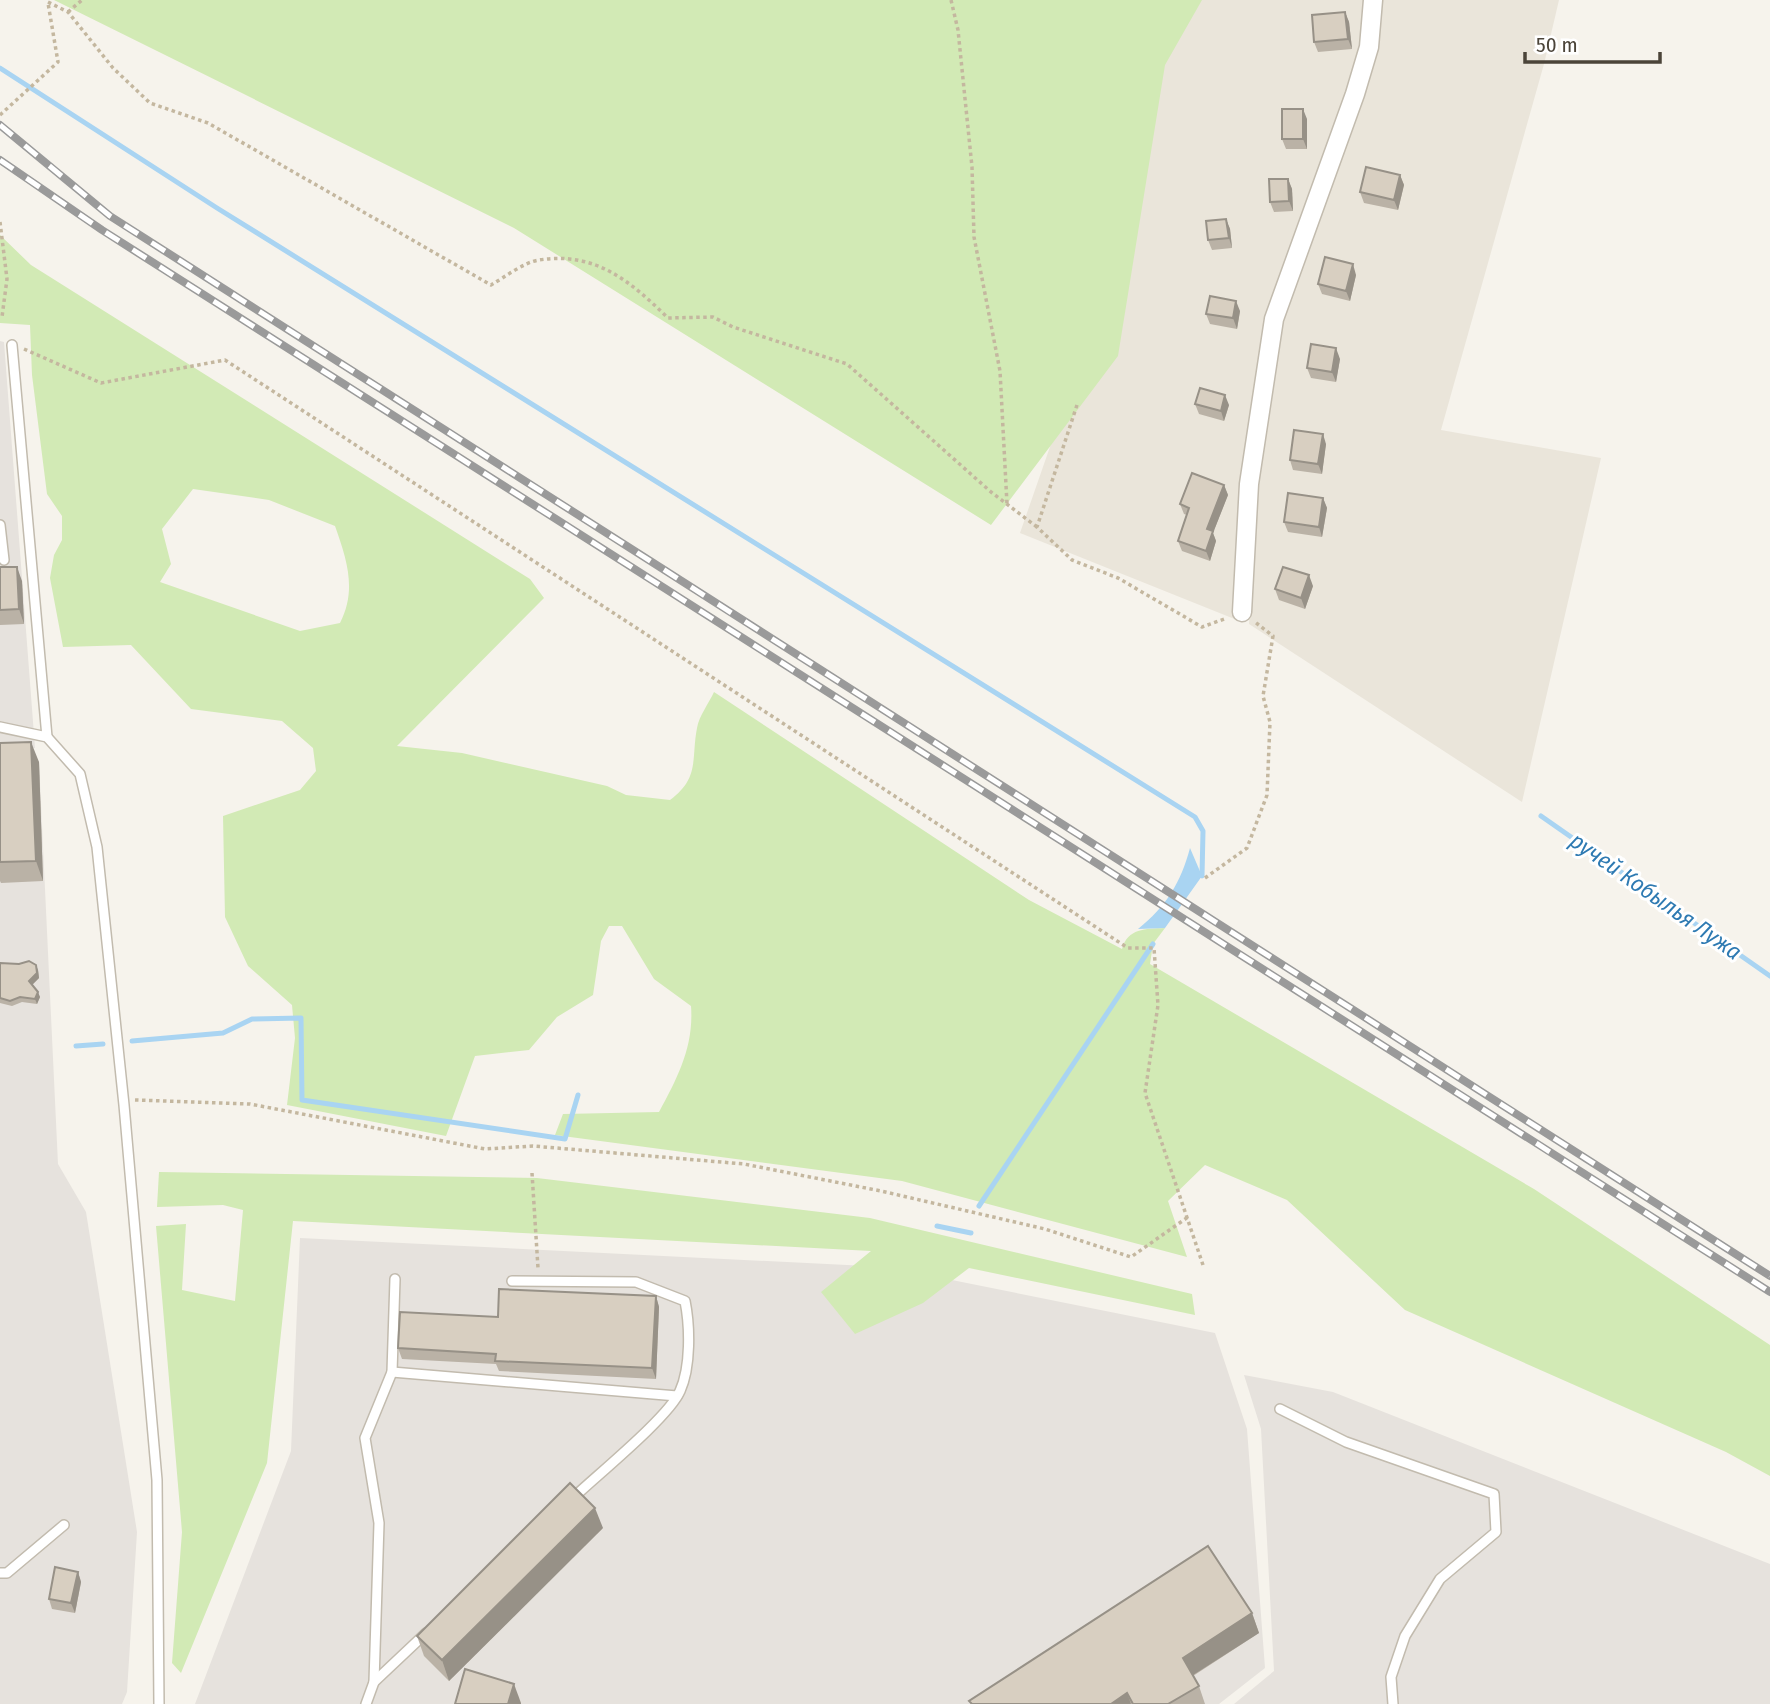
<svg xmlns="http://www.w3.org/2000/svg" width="1770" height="1704" viewBox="0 0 1770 1704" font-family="'Fira Sans Condensed',sans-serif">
<rect width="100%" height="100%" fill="#f6f3ec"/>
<g fill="#eae5da">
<polygon points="1107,0 1364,0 1362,48 1264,319 1241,484 1237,620 1020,533 1140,188"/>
<polygon points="1378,0 1559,0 1544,64 1441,430 1601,458 1522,802 1249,624 1256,473 1280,323"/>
</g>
<g fill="#e6e2dd">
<polygon points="0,341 4,342 35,748 0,748"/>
<polygon points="39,762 58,1164 86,1212 137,1532 127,1692 122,1704 0,1704 0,764"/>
<polygon points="300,1238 887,1267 1215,1333 1247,1429 1265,1668 1219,1704 195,1704 291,1451"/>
<polygon points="1244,1375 1333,1392 1770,1564 1770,1704 1234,1704 1274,1671 1261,1429"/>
</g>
<g fill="#d2eab5" fill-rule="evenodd">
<polygon points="54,0 1202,0 1165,65 1118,356 991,525 514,228"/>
<path d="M0 235 31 265 530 579 544 598 397 746 462 753 607 786 626 795 670 800C700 778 691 759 697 728 699 716 709 703 714 692L1029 900 1122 949C1128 928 1145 929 1165 928L1153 944 1150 964 1534 1189 1770 1345V1476L1726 1452 1405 1310 1287 1200 1205 1165 1168 1201 1187 1257 902 1181 555 1135 563 1114 659 1112C678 1077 694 1046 691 1006L654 979 622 926H609L601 941 593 995 557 1017 529 1050 475 1056 446 1136 287 1105 295 1038 292 1005 248 966 225 917 223 816 300 790 316 771 313 748 282 721 191 709 131 645 63 647 50 578 54 555 62 540V516L47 494 32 375 30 325 0 323ZM193 489 269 500 335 526C347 560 357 590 340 623L300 631 160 582 171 564 162 529Z"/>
<polygon points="159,1172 537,1178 870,1218 1192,1294 1195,1315 969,1268 923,1303 855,1334 821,1292 871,1251 293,1221 267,1463 181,1673 172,1663 182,1532 156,1226 186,1224 182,1290 235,1301 243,1210 223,1205 157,1207"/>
</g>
<path fill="#a9d4f2" d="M1190 848 1202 876 1165 928 1138 929C1166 907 1181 882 1190 848Z"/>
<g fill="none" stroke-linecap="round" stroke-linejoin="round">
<g stroke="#a9d4f2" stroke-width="5">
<polyline points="0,68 217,208 1195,817 1203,831 1202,876"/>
<polyline points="1541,816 1770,976"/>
<polyline points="132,1041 223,1033 252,1019 301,1018 302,1100 565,1139 578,1095"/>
<polyline points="76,1046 103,1044"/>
<polyline points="979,1206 1153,944"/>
<polyline points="937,1226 971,1233"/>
</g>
<defs>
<g id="lane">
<polyline points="12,345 47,737"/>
<polyline points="0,525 4,560"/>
<polyline points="0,727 47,737 80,774 97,847 124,1105 157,1480 159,1704"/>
<path d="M512 1281 636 1282 685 1301C690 1326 691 1367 680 1391 669 1417 596 1476 573 1498"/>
<polyline points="392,1372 677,1396"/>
<polyline points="1280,1409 1346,1442 1494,1494 1496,1532 1440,1579 1405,1636 1391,1677 1393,1704"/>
<polyline points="0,1573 7,1573 64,1525"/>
<polyline points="374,1682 426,1633"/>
<polyline points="366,1704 374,1682 379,1523 365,1438 392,1372 395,1279"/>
</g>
<polyline id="street" points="1242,612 1249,484 1274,319 1355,94 1369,47 1373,0"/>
</defs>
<use href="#lane" stroke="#c2bbae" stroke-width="12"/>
<use href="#street" stroke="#c2bbae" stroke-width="21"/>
<g stroke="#c4b79f" stroke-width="3.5" stroke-dasharray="3.5 3.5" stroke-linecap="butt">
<polyline points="951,0 958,30 972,167 974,237 1000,371 1007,504"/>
<path d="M48 2 68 12 113 68 150 103 208 123 491 285C505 277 524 262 539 260 596 251 631 282 668 318L713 317 733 327 847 364 991 492 1037 527"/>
<polyline points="68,12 82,0"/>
<polyline points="0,115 58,62 48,3"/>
<polyline points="0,222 7,279 2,317"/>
<polyline points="24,349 101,383 225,360 1128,948 1154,948 1158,1005 1145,1093 1203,1265"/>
<polyline points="1077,405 1037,527 1072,560 1118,578 1202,627 1227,618"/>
<polyline points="1205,878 1247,848 1267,795 1270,722 1263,696 1273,636 1255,622"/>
<polyline points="135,1100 250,1104 485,1149 533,1146 744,1164 881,1191 1045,1229 1131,1257 1188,1217"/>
<polyline points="532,1173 538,1268"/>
</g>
<use href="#lane" stroke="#fff" stroke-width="9"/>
<use href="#street" stroke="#fff" stroke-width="18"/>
<defs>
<g id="rail">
<polyline points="0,125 110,216 1770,1276"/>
<polyline points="0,160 102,230 1770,1292"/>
</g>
</defs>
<use href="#rail" stroke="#9a9a9a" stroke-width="8"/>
<use href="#rail" stroke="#fff" stroke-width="5" stroke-dasharray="16" stroke-linecap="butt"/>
</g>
<g fill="#bab2a6">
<polygon points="1345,12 1349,22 1352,49 1318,52 1314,42"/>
<polygon points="1307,119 1307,149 1286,149 1282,139"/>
<polygon points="1400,175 1404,185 1398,210 1364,203 1360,192"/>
<polygon points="1288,179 1292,189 1293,211 1274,212 1270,202"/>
<polygon points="1226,219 1230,229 1232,248 1212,250 1208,240"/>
<polygon points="1356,275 1350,301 1322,294 1318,284"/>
<polygon points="1240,311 1237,329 1210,324 1206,314"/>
<polygon points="1340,359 1336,382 1311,378 1307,368"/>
<polygon points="1195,404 1229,405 1224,421 1199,414"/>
<polygon points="1326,444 1322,474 1293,470 1290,460"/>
<polygon points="1224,485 1228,495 1213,533 1216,541 1210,561 1182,551 1178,541 1187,515 1184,514 1180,504"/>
<polygon points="1323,498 1327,508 1322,537 1288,532 1284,522"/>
<polygon points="0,567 22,581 24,624 0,625"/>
<polygon points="1313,586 1305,609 1279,600 1275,589"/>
<polygon points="0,743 39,762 43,881 1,883 0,881"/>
<polygon points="0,963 19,964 38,970 39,978 32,985 40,997 37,1004 22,1002 12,1006 0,1003"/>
<polygon points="656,1296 659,1307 656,1379 499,1371 496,1364 402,1359 398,1348 498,1317"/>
<polygon points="603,1528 449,1681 424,1656 417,1636"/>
<polygon points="78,1572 81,1582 75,1613 52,1609 49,1599"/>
<polygon points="1252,1613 1259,1633 1193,1676 1199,1686 1205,1704 971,1704 969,1701"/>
</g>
<g fill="#979187">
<polygon points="1345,12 1349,22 1352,49 1348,39"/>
<polygon points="1303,109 1307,119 1307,149 1303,139"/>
<polygon points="1400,175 1404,185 1398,210 1394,200"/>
<polygon points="1288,179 1292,189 1293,211 1289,201"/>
<polygon points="1226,219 1230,229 1232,248 1229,238"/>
<polygon points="1353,264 1356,275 1350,301 1346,291"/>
<polygon points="1236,301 1240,311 1237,329 1233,318"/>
<polygon points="1336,348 1340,359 1336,382 1332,372"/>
<polygon points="1225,395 1229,405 1224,421 1221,411"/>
<polygon points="1323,434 1326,444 1322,474 1318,464"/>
<polygon points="1224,485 1228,495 1213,533 1216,541 1210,561 1206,551 1207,529"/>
<polygon points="1323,498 1327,508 1322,537 1319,527"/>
<polygon points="17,567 22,581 24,624 19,609"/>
<polygon points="1309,575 1313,586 1305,609 1301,598"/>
<polygon points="31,742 39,762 43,881 36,861"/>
<polygon points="36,965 38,970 39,978 31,986 29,981"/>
<polygon points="38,992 40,997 37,1004 35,999"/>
<polygon points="656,1296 659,1307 656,1379 652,1368"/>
<polygon points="595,1508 603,1528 449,1681 442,1660"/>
<polygon points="78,1572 81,1582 75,1613 71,1603"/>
<polygon points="1252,1613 1259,1633 1190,1677 1183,1658"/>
<polygon points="514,1684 521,1703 521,1704 508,1704"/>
<polygon points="1127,1693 1131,1704 1111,1704"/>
</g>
<g fill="#d8cfc1" stroke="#979187" stroke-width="2">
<polygon points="1345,12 1348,39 1314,42 1312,15"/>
<rect x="1282" y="109" width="21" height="30"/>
<polygon points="1366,167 1400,175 1394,200 1360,192"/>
<polygon points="1269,179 1288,179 1289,201 1270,202"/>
<polygon points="1226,219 1229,238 1208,240 1206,221"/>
<polygon points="1325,257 1353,264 1346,291 1318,284"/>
<polygon points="1210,296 1236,301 1233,318 1206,314"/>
<polygon points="1311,344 1336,348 1332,372 1307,368"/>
<polygon points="1200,388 1225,395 1221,411 1195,404"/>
<polygon points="1294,430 1323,434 1318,464 1290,460"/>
<polygon points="1192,473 1224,485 1207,529 1213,531 1206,551 1178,541 1189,508 1180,504"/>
<polygon points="1288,493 1323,498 1319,527 1284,522"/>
<polygon points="0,567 17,567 19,609 0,610"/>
<polygon points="1283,567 1309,575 1301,598 1275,589"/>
<polygon points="31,742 36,861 0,862 0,743"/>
<polygon points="29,961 36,965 37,973 29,981 38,992 35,999 20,997 10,1001 0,998 0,963 19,964"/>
<polygon points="499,1289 656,1296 652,1368 495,1361 496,1354 398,1348 400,1312 498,1317"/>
<polygon points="570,1483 595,1508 442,1660 417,1636"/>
<polygon points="1208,1546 1252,1613 1183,1658 1199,1686 1168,1704 1133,1704 1127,1693 1111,1704 972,1704 969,1701"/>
<polygon points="55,1567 78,1572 71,1603 49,1599"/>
<polygon points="465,1669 514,1684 508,1704 455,1704"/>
</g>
<g text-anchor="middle" stroke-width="6" stroke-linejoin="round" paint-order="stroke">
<g font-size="23" font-style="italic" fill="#2e7ab2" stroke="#fff">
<text transform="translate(1656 896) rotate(35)" y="8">ручей Кобылья Лужа</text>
</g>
</g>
<path d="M1525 52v10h135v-10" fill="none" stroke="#4b4439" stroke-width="3.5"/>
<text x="1536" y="52" font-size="21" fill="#4b4439" stroke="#ffffff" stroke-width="5" paint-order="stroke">50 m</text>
</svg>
